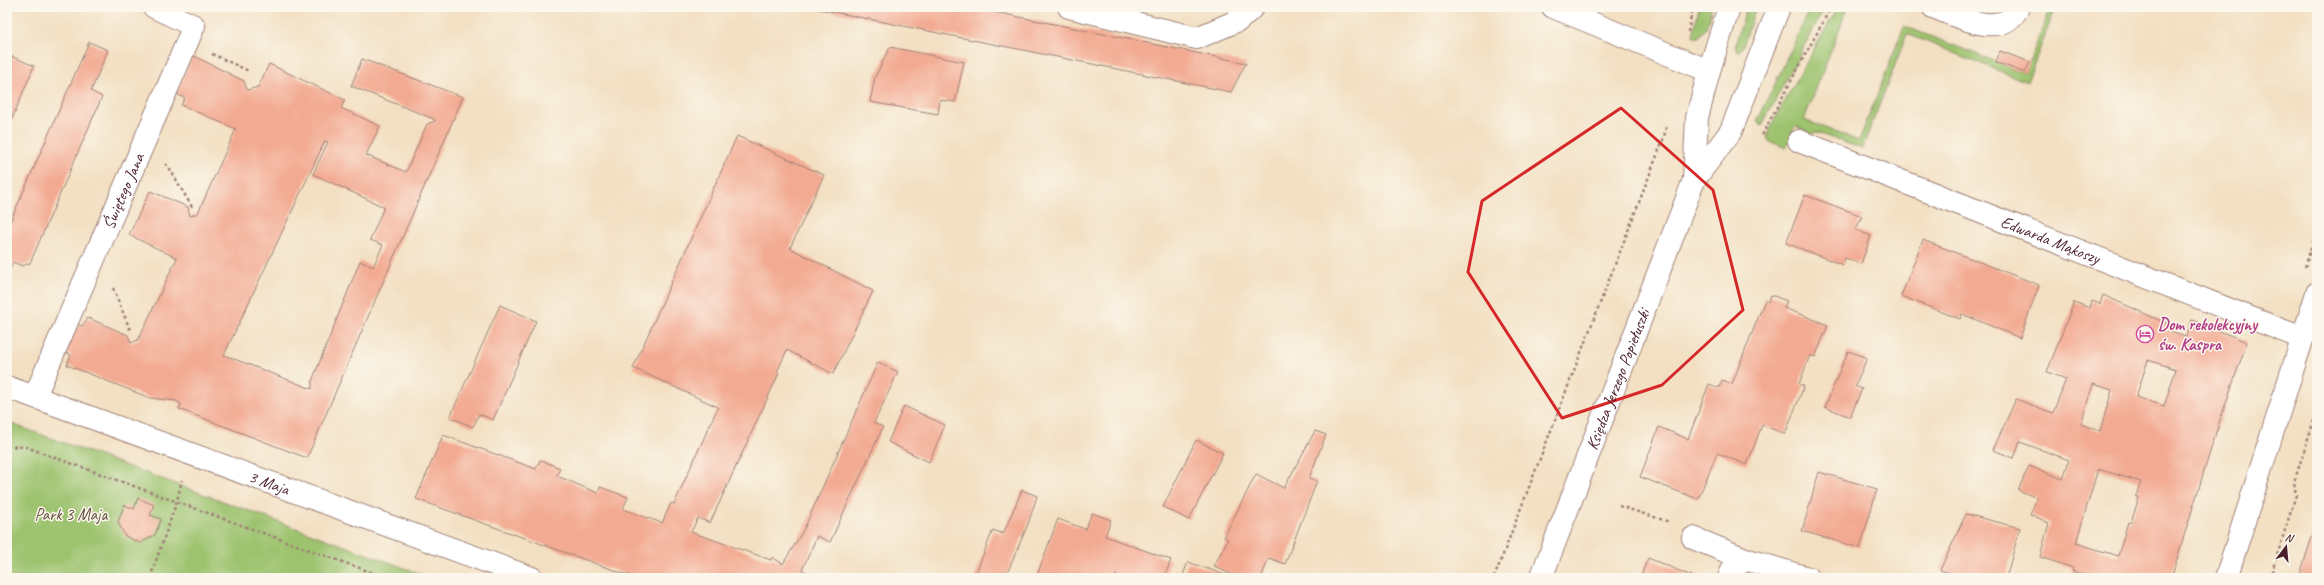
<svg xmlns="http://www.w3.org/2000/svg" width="2324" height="585" viewBox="0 0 2324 585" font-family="Caveat,sans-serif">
<rect width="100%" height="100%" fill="#fbf7ec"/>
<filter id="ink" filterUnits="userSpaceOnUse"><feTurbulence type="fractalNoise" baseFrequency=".025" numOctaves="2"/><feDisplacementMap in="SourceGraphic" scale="8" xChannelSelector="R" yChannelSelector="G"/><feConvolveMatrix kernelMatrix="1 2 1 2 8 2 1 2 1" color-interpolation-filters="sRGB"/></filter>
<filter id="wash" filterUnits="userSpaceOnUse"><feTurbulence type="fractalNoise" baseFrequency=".012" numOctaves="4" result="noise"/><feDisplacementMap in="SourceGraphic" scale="16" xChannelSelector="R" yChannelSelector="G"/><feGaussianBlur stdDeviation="0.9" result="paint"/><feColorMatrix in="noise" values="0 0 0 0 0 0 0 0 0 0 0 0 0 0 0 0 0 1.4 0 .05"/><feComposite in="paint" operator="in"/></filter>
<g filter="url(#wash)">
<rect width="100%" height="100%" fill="#f3e0c3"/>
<g fill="#9dc36e" stroke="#74714c">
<polygon points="1699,7 1712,7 1706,28 1698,38 1693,36"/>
<polygon points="1747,7 1756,7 1742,49 1737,52 1735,45"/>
<polygon points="1811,7 1825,7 1762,125 1757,122"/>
<polygon points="1838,7 1848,7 1804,120 1859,141 1904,26 2025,73 2051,7 2056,7 2027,82 1907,34 1862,149 1815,132 1812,134 1795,126 1786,148 1769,141 1767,137 1770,127"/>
<polygon points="7,422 432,578 7,578"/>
</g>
<g id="blocks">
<g fill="#f3aa92" fill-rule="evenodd">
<polygon points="308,7 320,7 319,11"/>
<polygon points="970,7 1246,63 1231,92 814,8"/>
<polygon points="89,42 108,50 91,91 102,97 30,263 22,266 13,262 7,276 7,229"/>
<polygon points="890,47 964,62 955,102 940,100 938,114 870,102 875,77"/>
<polygon points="2000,51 2030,62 2025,73 1996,62"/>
<path d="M192 55 244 81 247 90 258 87 269 64 345 100 341 108 380 126 366 155 406 172 427 124 435 121 434 119 351 86 362 59 463 97 307 458 179 409 181 404 176 401 150 398 67 365 71 355 64 351 77 324 82 326 88 318 128 335 131 343 138 340 177 258 129 235 150 191 188 207 190 216 198 213 236 129 181 105 185 98 178 95 179 87ZM325 141 328 142 313 174 384 207 370 240 383 245 373 267 360 261 312 381V389L224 355Z"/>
<polygon points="11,56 34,66 7,131 7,65"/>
<polygon points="737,136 824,175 790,248 873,291 833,374 787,350 777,372 779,373 710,523 698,518 691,532 771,560 772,557 783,564 804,529 878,362 898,372 874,423 883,427 830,542 817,536 802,570 822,578 636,578 416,499 443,435 536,469 540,460 560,468 557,476 598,493 600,487 628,497 623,509 662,523 671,503 674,504 718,407 633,368"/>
<polygon points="1805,195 1862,216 1856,230 1871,236 1861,264 1845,258 1843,265 1786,243"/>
<polygon points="1923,240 2039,285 2020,338 1962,314 1960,319 1901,296"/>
<polygon points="1771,295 1787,301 1784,308 1828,325 1815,357 1810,355 1799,384 1804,386 1785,434 1762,425 1747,465 1717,453 1698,499 1640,477 1659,427 1688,439 1709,384 1719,388 1722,380 1732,384 1765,300 1768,302"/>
<path d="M2103 295 2168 324 2170 332 2186 337 2192 320 2247 342 2219 423 2171 578H2093L2072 571 2073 568 2040 557 2049 523 2030 514 2037 498 2018 490 2029 466 2063 479 2069 460 2020 442 2014 458 1993 450 2016 399 2053 413 2066 379 2047 372 2074 302 2090 308 2092 301 2100 304ZM2148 360 2176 369 2164 406 2136 397ZM2093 384 2112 390 2100 431 2081 424ZM2098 469 2141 482 2136 496 2139 497 2131 523 2128 522 2118 556 2076 543Z"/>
<polygon points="500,305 536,321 493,420 479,414 473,427 450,417"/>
<polygon points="1848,351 1867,358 1855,386 1862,389 1850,417 1825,407"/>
<polygon points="904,406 945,425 929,462 888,442"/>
<polygon points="1315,431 1326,435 1309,478 1317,481 1285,564 1269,558 1261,578 1238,578 1214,566 1228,539 1224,537 1256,474 1284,488"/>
<polygon points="1196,440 1223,453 1189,520 1163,507"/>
<polygon points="1819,472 1877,489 1860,548 1802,531"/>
<polygon points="1022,490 1037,496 1028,524 1005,578 974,578 993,530 1003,534"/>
<polygon points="138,498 154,505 150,515 161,519 155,535 140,543 125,536 118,522 124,505 134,509"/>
<polygon points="1092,513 1111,520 1105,536 1171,560 1164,578 1125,578 1116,575 1115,578 1036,578 1058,519 1085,529"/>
<polygon points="1966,514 2020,528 2006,578 1967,578 1940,570"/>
<polygon points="2317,521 2317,578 2299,578"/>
<polygon points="1648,558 1697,578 1640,578"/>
<polygon points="1188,562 1234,578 1182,578"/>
</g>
</g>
</g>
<g filter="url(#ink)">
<use href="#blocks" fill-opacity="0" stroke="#9e8077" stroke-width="1"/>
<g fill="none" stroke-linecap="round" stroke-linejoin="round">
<defs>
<g id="minor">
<polyline points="1069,7 1197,38 1239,20 1253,7"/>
<polyline points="1553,7 1709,71"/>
<path d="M1933 7C1957 16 2004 41 2018 7"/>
<path id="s1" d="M1799 141 2302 338"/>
<path id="s2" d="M7 387 532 578"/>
<path id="s3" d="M35 396 194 26 154 7"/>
<polyline points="1693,538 1745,559 1808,578"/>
<polyline points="1729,578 1732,570 1745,559"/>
<polyline points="2226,578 2317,293"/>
</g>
<g id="major">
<polyline points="1694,180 1697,118 1709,71 1729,7"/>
<path id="s4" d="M1541 578 1694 180 1731 131 1779 7"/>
</g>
</defs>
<use href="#minor" stroke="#9e8077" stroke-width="24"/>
<use href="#major" stroke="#9e8077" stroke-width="24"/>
<g stroke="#9e8077" stroke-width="2.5" stroke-dasharray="3 3" stroke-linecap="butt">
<polyline points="1688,32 1693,7"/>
<polyline points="212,54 249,71"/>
<polyline points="1762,135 1831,7"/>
<polyline points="165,164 168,166 192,207"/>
<polyline points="2305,267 2317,229"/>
<polyline points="113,288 131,332"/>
<polyline points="7,446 26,447 387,578"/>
<polyline points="1619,506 1670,522"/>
<polyline points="150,578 177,501 182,480"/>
<polyline points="1494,578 1663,140 1667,125"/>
<polyline points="2270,578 2296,495 2294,482 2317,411"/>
</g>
<use href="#minor" stroke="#fff" stroke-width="22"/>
<use href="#major" stroke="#fff" stroke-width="22"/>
</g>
</g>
<path fill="none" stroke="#d62828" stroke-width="3" stroke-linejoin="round" d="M1621 108 1713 190 1743 310 1662 385 1562 418 1468 272 1482 201Z"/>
<defs>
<symbol id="hotel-ring" viewBox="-11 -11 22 22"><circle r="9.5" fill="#fbf7ec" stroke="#d1479c" stroke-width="1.5"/><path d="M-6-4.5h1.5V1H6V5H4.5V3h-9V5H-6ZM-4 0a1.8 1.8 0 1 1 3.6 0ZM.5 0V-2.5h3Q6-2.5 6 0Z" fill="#d1479c"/></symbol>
</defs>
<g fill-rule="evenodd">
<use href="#hotel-ring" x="2135" y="324" width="20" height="20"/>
</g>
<g text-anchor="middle" stroke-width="3" stroke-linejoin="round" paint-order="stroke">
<g font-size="17" fill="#4a1f2b" stroke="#fbf7ec">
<text dy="6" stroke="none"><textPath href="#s3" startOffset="223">Świętego Jana</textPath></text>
<text dy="6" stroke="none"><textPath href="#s1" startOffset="270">Edwarda Mąkoszy</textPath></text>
<text dy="6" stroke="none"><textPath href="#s4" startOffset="213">Księdza Jerzego Popiełuszki</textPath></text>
<text dy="6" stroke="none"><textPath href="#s2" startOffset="279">3 Maja</textPath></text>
</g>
<g font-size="17" font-weight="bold" fill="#b23c85" stroke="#fbf7ec" text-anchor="start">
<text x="2158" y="330">Dom rekolekcyjny<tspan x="2158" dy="20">św. Kaspra</tspan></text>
</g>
<g font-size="17" fill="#63503f" stroke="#fbf7ec">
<text x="71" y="520">Park 3 Maja</text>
</g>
</g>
<rect width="2324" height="585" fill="none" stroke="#fbf7ec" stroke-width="24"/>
<g transform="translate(2286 547) rotate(16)" stroke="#fbf7ec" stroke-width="3" paint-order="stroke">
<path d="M0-3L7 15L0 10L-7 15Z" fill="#4a1f2b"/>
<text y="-6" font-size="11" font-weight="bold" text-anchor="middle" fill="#4a1f2b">N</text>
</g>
</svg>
